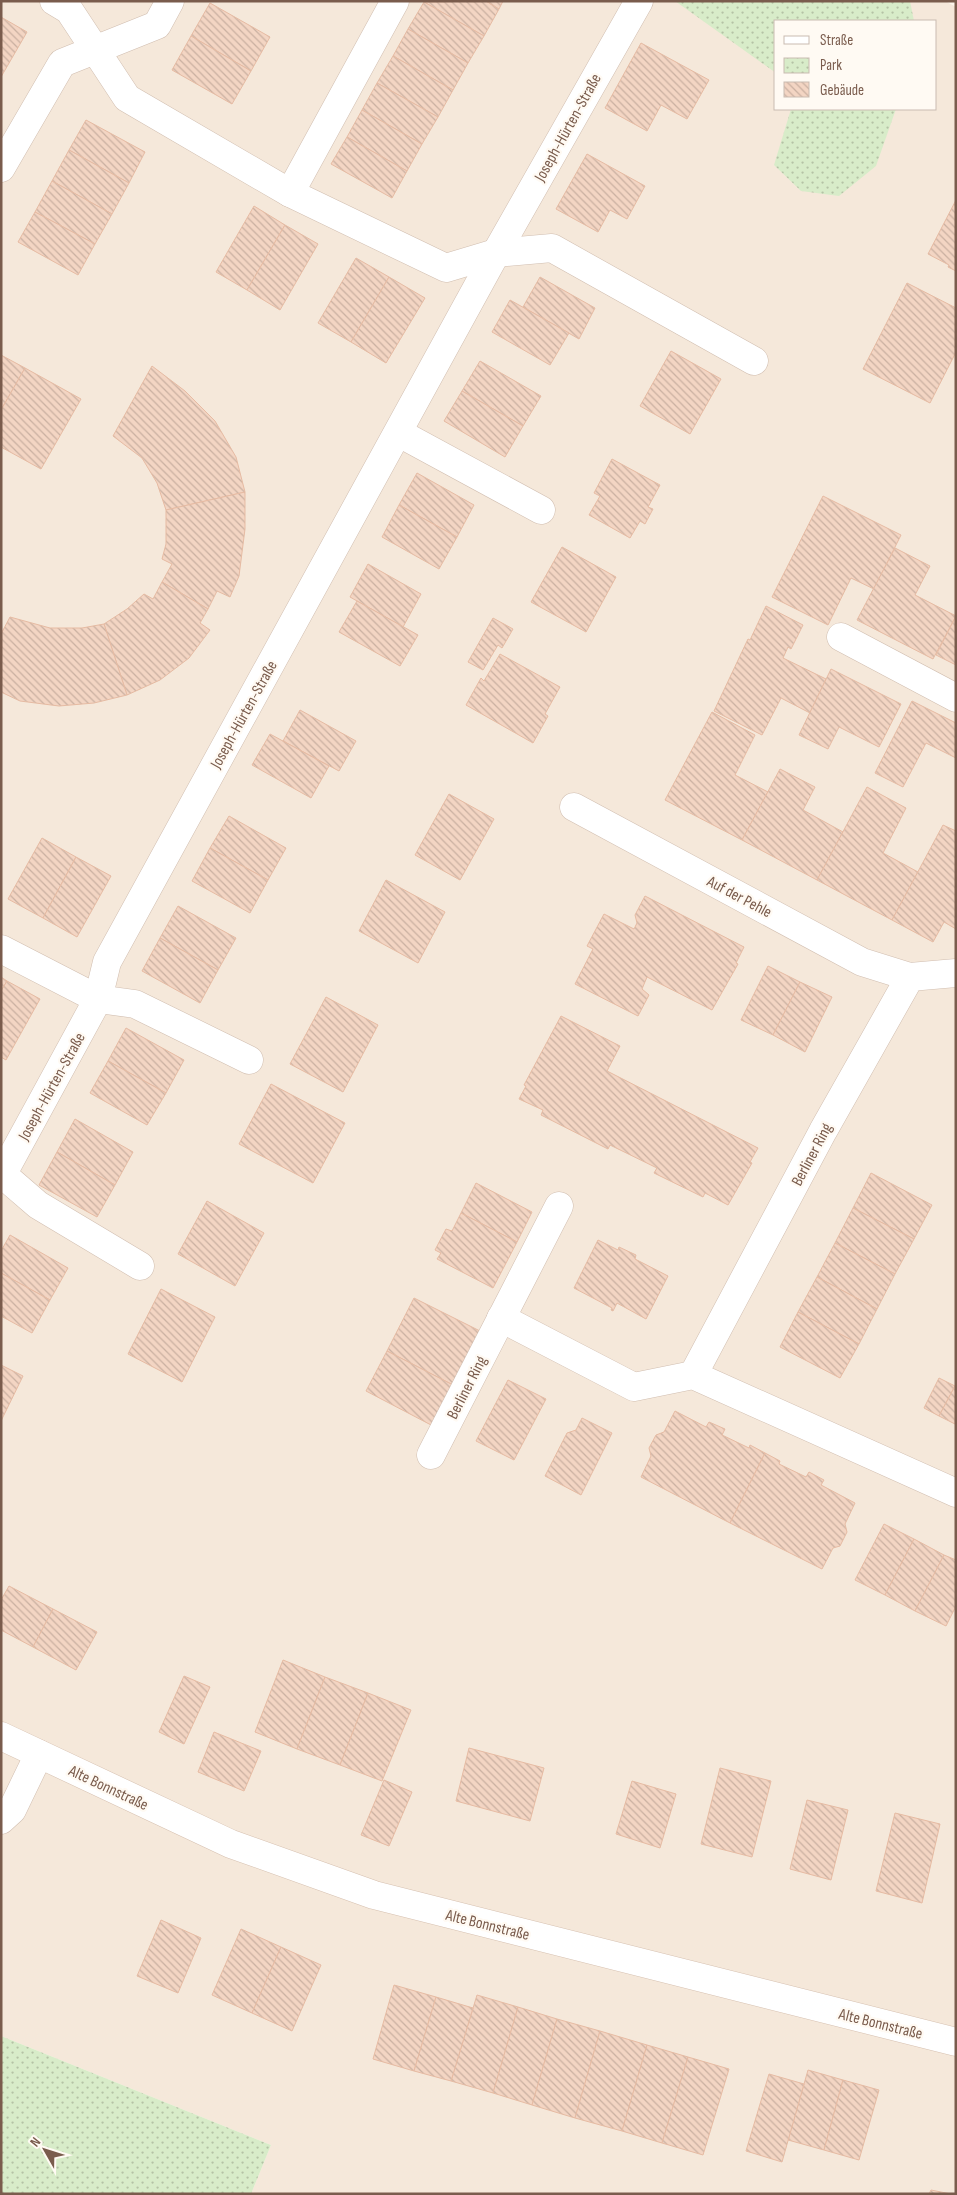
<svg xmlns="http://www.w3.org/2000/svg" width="957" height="2195" viewBox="0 0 957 2195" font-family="'Sofia Sans Condensed',sans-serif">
<defs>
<pattern id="park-dots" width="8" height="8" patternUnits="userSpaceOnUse" patternTransform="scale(1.25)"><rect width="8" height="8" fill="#d8ecc9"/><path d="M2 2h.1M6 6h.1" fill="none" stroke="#b4c2a5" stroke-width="1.8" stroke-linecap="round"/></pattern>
<pattern id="building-back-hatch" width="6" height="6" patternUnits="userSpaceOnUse" patternTransform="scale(1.25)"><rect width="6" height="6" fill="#f3d5c3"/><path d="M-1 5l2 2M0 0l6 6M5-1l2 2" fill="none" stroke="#cab0a1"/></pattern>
</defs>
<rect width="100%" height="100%" fill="#fdf6ec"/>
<path fill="#f5e8da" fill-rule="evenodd" d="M1 1H945L956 7V2194H251L271 2145 1 2036ZM776 21H936V109H776Z"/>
<g fill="url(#park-dots)">
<polygon points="675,1 910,1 914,21 776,21 776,73"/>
<polygon points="791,109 896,109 876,166 839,196 801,191 774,165"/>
<polygon points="1,2036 271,2145 251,2194 1,2194"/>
</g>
<g fill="url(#building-back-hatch)" stroke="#e6bba3">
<polygon points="486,1 499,9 484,36 424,2"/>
<polygon points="486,1 503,1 499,9"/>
<polygon points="424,2 484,36 468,63 408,29"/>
<polygon points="210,3 270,37 251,71 191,36"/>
<polygon points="1,17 27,32 1,77"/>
<polygon points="408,29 468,63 453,90 393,56"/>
<polygon points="191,36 251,71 232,104 172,70"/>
<polygon points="641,43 709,80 687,119 661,105 647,131 605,108"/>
<polygon points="393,56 453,90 438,117 377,83"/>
<polygon points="377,83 438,117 422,144 362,110"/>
<polygon points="362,110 422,144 407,171 347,137"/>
<polygon points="86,120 145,152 129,183 69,150"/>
<polygon points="347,137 407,171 392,198 331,164"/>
<polygon points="69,150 129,183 112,214 52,181"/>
<polygon points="587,154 645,186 627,219 610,210 598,232 556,209"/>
<polygon points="52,181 112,214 95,244 35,212"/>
<polygon points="956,200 956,271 948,267 949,265 928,254"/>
<polygon points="254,206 285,225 247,290 216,272"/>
<polygon points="35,212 95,244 78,275 18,242"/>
<polygon points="285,225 318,244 280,310 247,290"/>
<polygon points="356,258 389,277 351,342 318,323"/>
<polygon points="389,277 425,298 386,363 351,342"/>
<polygon points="540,277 595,308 579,339 523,307"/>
<polygon points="907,283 956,308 956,352 930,403 863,369"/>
<polygon points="510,300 569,333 550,365 492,332"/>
<polygon points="671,351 721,379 690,434 640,406"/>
<polygon points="1,355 25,368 1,410"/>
<polygon points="480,361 541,396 523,426 462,391"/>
<polygon points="152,366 185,391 215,421 236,457 245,492 166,510 157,483 142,458 113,436"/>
<polygon points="25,368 81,399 41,469 1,447 1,410"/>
<polygon points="462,391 523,426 505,457 444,421"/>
<polygon points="612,459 660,485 648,507 653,509 645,524 640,521 630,538 589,515 600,496 594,493"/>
<polygon points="417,473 474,505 457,537 399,505"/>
<polygon points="245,492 245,529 239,576 230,597 217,591 208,609 162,582 172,564 162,559 166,544 166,510"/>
<polygon points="823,496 901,535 874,589 851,578 828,625 772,597"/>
<polygon points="399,505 457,537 439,569 382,537"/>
<polygon points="562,547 616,577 586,632 531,602"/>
<polygon points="895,548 930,566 915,595 956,616 933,659 857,620"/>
<polygon points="368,564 421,594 403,627 350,597"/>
<polygon points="162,582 208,609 200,623 210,630 189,658 160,680 127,695 104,624 127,609 144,594 153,599"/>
<polygon points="357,601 418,635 400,666 339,632"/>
<polygon points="766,606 803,625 791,649 788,647 783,658 826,679 810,713 781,698 762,735 714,711 748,639 750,640"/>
<polygon points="956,616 956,665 936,655"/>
<polygon points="10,617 50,628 82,628 104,624 127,695 94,703 59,706 20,701 1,692 1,634"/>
<polygon points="493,618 513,629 502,648 498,645 483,670 468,662"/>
<polygon points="500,654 560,687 545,714 548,716 533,743 466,705 481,678 484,681"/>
<polygon points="831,669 901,704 879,747 839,727 828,749 799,735"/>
<polygon points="912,701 956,723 956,758 926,743 903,787 875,773"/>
<polygon points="300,710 356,741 339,771 283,741"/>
<polygon points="712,712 755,735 735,775 768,792 742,840 665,800"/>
<polygon points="270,734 329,766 311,798 252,765"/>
<polygon points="780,769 815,787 803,810 843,832 817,880 742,840"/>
<polygon points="867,787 906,808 883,853 918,872 892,920 817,880"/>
<polygon points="449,794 494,819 460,880 415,855"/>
<polygon points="229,816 286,848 268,880 210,848"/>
<polygon points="943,825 956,831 956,929 944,922 933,942 892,920"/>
<polygon points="42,838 76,857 43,918 8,899"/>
<polygon points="210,848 268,880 250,913 192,881"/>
<polygon points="76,857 111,876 77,937 43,918"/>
<polygon points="386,880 445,912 418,963 359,931"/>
<polygon points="645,896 744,947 736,963 738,964 712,1010 647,977 642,989 649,995 638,1016 575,984 593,949 587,946 604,914 634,929 637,923 635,915"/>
<polygon points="178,906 236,938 218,970 160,938"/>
<polygon points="160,938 218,970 200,1003 142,971"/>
<polygon points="768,966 800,982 773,1035 741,1020"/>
<polygon points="1,977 7,981 1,991"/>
<polygon points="7,981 40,999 6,1060 1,1057 1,991"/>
<polygon points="800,982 832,997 805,1052 773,1035"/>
<polygon points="326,997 378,1025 343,1092 290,1064"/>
<polygon points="561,1016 620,1046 607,1071 758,1148 750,1162 752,1163 728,1205 705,1193 703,1197 654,1173 657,1168 610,1145 608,1149 541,1115 543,1110 519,1099 526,1086 524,1085"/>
<polygon points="126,1028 184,1060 166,1093 108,1061"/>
<polygon points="108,1061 166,1093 147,1125 90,1093"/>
<polygon points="271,1084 345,1123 313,1183 239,1144"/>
<polygon points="75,1119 133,1152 115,1185 57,1152"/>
<polygon points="57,1152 115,1185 97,1217 39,1185"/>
<polygon points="871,1173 932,1205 914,1239 853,1208"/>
<polygon points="476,1183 532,1212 517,1242 461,1213"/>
<polygon points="207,1201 264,1233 235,1286 178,1254"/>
<polygon points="853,1208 914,1239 895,1274 835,1243"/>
<polygon points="461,1213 517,1242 493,1288 437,1259 441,1253 435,1250 446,1229 452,1231"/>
<polygon points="10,1235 68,1268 50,1300 1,1273 1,1251"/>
<polygon points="598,1240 618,1250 619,1247 636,1255 635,1259 668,1276 646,1319 617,1303 613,1311 611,1310 612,1308 574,1288"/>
<polygon points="835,1243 895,1274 877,1309 817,1277"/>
<polygon points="1,1273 50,1300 32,1333 1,1316"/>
<polygon points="817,1277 877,1309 859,1344 798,1312"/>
<polygon points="161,1289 215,1317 182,1382 128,1354"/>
<polygon points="414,1298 480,1331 453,1385 387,1351"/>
<polygon points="798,1312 859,1344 840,1378 780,1347"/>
<polygon points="387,1351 453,1385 433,1426 366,1391"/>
<polygon points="1,1365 23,1376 1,1421"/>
<polygon points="939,1378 955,1386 939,1416 924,1408"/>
<polygon points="508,1380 546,1399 514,1460 476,1441"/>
<polygon points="955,1386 956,1387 955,1424 939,1416"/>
<polygon points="675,1411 706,1427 709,1422 725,1429 722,1435 749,1448 750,1445 765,1453 730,1523 641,1477 651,1456 649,1448 656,1435 664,1432"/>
<polygon points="582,1418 612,1433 581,1495 545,1476 567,1433 576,1430"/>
<polygon points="765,1453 780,1461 779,1464 806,1477 809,1472 824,1480 821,1485 855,1503 845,1524 847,1532 840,1546 833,1548 822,1569 730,1523"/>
<polygon points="884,1524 914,1539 885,1595 855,1580"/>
<polygon points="914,1539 944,1555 915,1611 885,1595"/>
<polygon points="944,1555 956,1560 956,1606 946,1626 915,1611"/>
<polygon points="9,1586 53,1609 33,1647 1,1630 1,1600"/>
<polygon points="53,1609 97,1632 76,1670 33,1647"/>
<polygon points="283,1660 325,1677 297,1749 255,1732"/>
<polygon points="184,1676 210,1687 184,1744 159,1732"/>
<polygon points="325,1677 368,1693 340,1765 297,1749"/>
<polygon points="368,1693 411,1710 382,1781 340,1765"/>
<polygon points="214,1732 261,1751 244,1791 198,1772"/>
<polygon points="469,1748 544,1768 530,1821 456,1801"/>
<polygon points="720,1768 771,1781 752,1857 701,1844"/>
<polygon points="384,1780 412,1792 389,1846 361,1835"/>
<polygon points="632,1781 676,1794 660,1848 616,1834"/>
<polygon points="807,1800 848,1810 831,1880 790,1869"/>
<polygon points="895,1813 940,1824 922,1903 876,1891"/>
<polygon points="161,1920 201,1938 178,1993 137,1976"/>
<polygon points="241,1929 281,1947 252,2013 212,1995"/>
<polygon points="281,1947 321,1965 292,2031 252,2013"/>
<polygon points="394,1985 436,1997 414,2071 373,2059"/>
<polygon points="477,1995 518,2007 493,2093 451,2081"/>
<polygon points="436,1997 473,2008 451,2081 414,2071"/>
<polygon points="518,2007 557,2019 532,2105 493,2093"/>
<polygon points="557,2019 600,2031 575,2118 532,2105"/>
<polygon points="600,2031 647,2045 622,2131 575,2118"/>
<polygon points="647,2045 688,2057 662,2143 622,2131"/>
<polygon points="688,2057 729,2069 703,2155 662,2143"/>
<polygon points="808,2070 843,2080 824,2150 788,2140"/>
<polygon points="769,2074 804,2084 782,2162 746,2151"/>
<polygon points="843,2080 879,2090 859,2160 824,2150"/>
<polygon points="931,2190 951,2194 929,2194"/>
</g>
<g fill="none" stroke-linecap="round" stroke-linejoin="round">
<defs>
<g id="minor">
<polyline points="54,1 69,10 127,98 290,193 446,268 496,253 552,248 754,361"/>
<polyline points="1,168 62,63 157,25 170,1"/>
<polyline points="290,193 395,1"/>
<polyline points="399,433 541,510"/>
<polyline points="841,637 956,698"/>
<polyline points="574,807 862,962 910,977"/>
<polyline points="1,949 98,999 135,1004 249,1060"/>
<polyline points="1,1173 38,1205 140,1266"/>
<polyline points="1,1177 98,999 107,962 496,253 639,1"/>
<polyline points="501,1318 634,1387 693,1375 956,1493"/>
<polyline points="693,1375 823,1131 910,977 956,973"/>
<polyline points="431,1455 559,1206"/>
<polyline points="1,1820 12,1810 39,1754"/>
</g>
<polyline id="secondary" points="1,1736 231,1844 374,1895 956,2042"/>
</defs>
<use href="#minor" stroke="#d1beb0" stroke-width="29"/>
<use href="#secondary" stroke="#d6c0b0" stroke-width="29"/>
<use href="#minor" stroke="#fff" stroke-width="28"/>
<use href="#secondary" stroke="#fff" stroke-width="28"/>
</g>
<g text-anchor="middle" stroke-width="4.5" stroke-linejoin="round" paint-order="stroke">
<g font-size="16" fill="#7a5c4d" stroke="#fffaf3">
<text transform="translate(567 127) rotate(-61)" y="6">Joseph-Hürten-Straße</text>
<text transform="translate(243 714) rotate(-61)" y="6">Joseph-Hürten-Straße</text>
<text transform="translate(740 896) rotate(28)" y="6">Auf der Pehle</text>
<text transform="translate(51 1086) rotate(-61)" y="6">Joseph-Hürten-Straße</text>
<text transform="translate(811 1154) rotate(-62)" y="6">Berliner Ring</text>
<text transform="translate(466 1387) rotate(-63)" y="6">Berliner Ring</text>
<text transform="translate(109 1787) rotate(25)" y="6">Alte Bonnstraße</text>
<text transform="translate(488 1924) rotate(14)" y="6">Alte Bonnstraße</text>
<text transform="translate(881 2023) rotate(14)" y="6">Alte Bonnstraße</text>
</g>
</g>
<rect width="957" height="2195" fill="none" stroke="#7a5c4d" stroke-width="5"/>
<rect x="774" y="20" width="162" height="90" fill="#fffaf3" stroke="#cabbb1"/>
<rect x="784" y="36" width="25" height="8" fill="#ffffff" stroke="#cabbb1"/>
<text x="820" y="45" font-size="15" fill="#7a5c4d">Straße</text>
<rect x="784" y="58" width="25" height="15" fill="url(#park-dots)" stroke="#cabbb1"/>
<text x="820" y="70" font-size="15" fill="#7a5c4d">Park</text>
<rect x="784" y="82" width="25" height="15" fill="url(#building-back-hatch)" stroke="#cabbb1"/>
<text x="820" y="95" font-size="15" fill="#7a5c4d">Gebäude</text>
<g transform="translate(45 2150) rotate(309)" stroke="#fffaf3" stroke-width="4" paint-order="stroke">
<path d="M0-4L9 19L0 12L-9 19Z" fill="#7a5c4d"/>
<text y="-8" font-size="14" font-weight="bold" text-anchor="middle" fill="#7a5c4d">N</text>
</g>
</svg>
